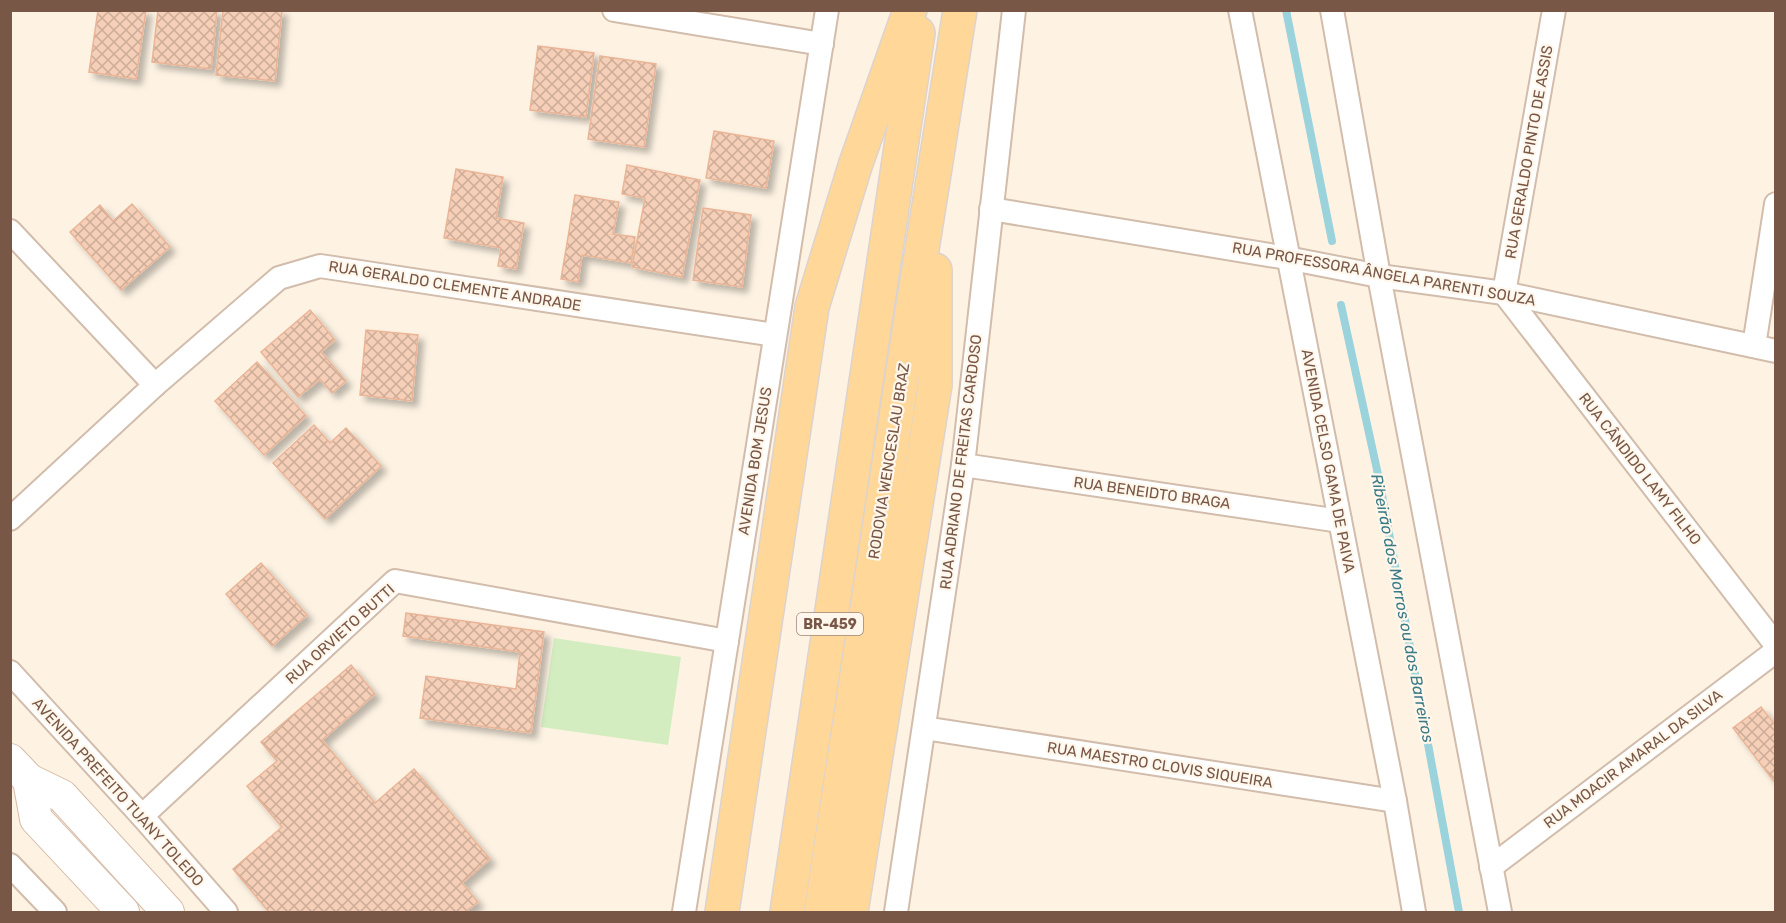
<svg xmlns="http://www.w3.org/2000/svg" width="1786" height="923" viewBox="0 0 1786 923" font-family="Rubik,sans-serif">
<defs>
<pattern id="building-cross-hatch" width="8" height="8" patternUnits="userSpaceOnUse" patternTransform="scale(1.5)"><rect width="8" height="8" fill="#f6cfb8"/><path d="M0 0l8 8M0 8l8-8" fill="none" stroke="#ccab97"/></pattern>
<filter id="shadow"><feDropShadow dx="5.5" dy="5.5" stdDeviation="3" flood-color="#0004"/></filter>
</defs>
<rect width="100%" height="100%" fill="#fef3e3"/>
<polygon fill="#d3edc0" points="554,638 681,657 668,745 541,727"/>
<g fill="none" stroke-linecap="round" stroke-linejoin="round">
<g stroke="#9bd3dc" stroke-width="8">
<polyline points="1286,10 1332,241"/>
<polyline points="1341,305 1379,479 1459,912"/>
</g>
</g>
<g fill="url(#building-cross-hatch)" stroke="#eab597" stroke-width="1.5" filter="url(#shadow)">
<polygon points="98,10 146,10 136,79 89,72"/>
<polygon points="158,10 217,10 211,69 152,62"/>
<polygon points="223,10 282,10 275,81 216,75"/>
<polygon points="538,46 594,53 586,117 530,110"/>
<polygon points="600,56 656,64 644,147 588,139"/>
<polygon points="714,131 774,141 766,188 706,178"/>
<polygon points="627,165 700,180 682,277 632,267 645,198 622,194"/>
<polygon points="456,169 503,177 496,218 524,223 516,269 498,266 501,248 444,238"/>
<polygon points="575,195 619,202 613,234 635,237 631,263 582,255 578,282 561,279"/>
<polygon points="132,204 170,247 121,290 70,232 100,205 113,221"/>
<polygon points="703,208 751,215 742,287 693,280"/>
<polygon points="310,310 335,340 321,352 346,381 332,393 320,379 298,397 261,352"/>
<polygon points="366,330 418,335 412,401 360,395"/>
<polygon points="257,362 306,416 264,455 215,401"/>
<polygon points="314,425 330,443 346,428 381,466 325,519 273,463"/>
<polygon points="261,563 307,615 272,646 226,594"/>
<polygon points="406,613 544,632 531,733 420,718 426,676 516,689 520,652 403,636"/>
<polygon points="351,665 375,694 322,740 375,803 414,769 490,859 462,883 478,902 465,912 269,912 233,869 282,827 247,786 277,761 261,742"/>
<polygon points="1761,707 1776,726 1776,784 1733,728"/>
</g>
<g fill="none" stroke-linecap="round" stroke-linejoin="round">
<defs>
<g id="minor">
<polyline points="614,10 822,44"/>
<polyline points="1240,10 1395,801 1414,912"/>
<polyline points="1332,10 1379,276 1500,912"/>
<polyline points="1554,10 1504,293 1776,645"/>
<polyline points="991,209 1287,258 1379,276 1504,293 1776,351"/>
<polyline points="10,231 155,385"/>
<polyline points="1754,346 1776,204"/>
<polyline points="963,465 1340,521"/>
<polyline points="10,519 155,385 279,278 320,266 775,335"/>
<polyline points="10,672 142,816 226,912"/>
<polyline points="924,728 1395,801"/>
<polyline points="142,816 395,581 727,641"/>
<polyline points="10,865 55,912"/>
<polyline points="1491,867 1776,651"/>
<polyline points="684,912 827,10"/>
<polyline points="896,912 963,465 1014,10"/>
</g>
<g id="secondary">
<polyline points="10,760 29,780 62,796 168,912"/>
<polyline points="29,780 36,819 123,912"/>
</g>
<g id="primary">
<polyline points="722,912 812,307 855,166 910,10"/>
<polyline points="787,912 918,33"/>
<polyline points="821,912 907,344 960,10"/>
<polyline points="851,912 935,385 935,270"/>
</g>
</defs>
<use href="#minor" stroke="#d2bcab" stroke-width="26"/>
<use href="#secondary" stroke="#d6bba8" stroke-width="34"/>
<use href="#primary" stroke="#dcd3cf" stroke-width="36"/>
<use href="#minor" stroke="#fff" stroke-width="22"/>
<use href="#secondary" stroke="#fff" stroke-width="32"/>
<use href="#primary" stroke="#ffd799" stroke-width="33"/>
</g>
<g text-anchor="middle" stroke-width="4.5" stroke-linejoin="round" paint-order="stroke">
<rect fill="#fff7eb" stroke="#a08778" stroke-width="1.5" x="797" y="613" width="66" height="22" rx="4.5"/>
<g font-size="14" font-weight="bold" fill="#785747">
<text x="830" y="629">BR-459</text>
</g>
<g font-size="15" fill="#785747" stroke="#fff7eb">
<text transform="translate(1529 152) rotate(-80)" y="5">RUA GERALDO PINTO DE ASSIS</text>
<text transform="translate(1384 274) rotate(10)" y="5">RUA PROFESSORA ÂNGELA PARENTI SOUZA</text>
<text transform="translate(455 286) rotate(9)" y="5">RUA GERALDO CLEMENTE ANDRADE</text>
<text transform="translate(755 461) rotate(-81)" y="5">AVENIDA BOM JESUS</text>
<text transform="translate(889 461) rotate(-81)" y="5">RODOVIA WENCESLAU BRAZ</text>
<text transform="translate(1328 461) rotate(79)" y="5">AVENIDA CELSO GAMA DE PAIVA</text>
<text transform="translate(961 462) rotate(-83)" y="5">RUA ADRIANO DE FREITAS CARDOSO</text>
<text transform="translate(1640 469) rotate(52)" y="5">RUA CÂNDIDO LAMY FILHO</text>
<text transform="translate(1152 493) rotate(8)" y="5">RUA BENEIDTO BRAGA</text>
<text transform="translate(340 634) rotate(-42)" y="5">RUA ORVIETO BUTTI</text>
<text transform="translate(1633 759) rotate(-37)" y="5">RUA MOACIR AMARAL DA SILVA</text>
<text transform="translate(1160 765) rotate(9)" y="5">RUA MAESTRO CLOVIS SIQUEIRA</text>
<text transform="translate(118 792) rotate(48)" y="5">AVENIDA PREFEITO TUANY TOLEDO</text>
</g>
<g font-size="16" font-style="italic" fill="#3b7b87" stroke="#fff7eb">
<text transform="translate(1403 608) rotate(79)" y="6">Ribeirão dos Morros ou dos Barreiros</text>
</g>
</g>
<rect width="1786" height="923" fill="none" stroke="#785747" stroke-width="24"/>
</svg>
